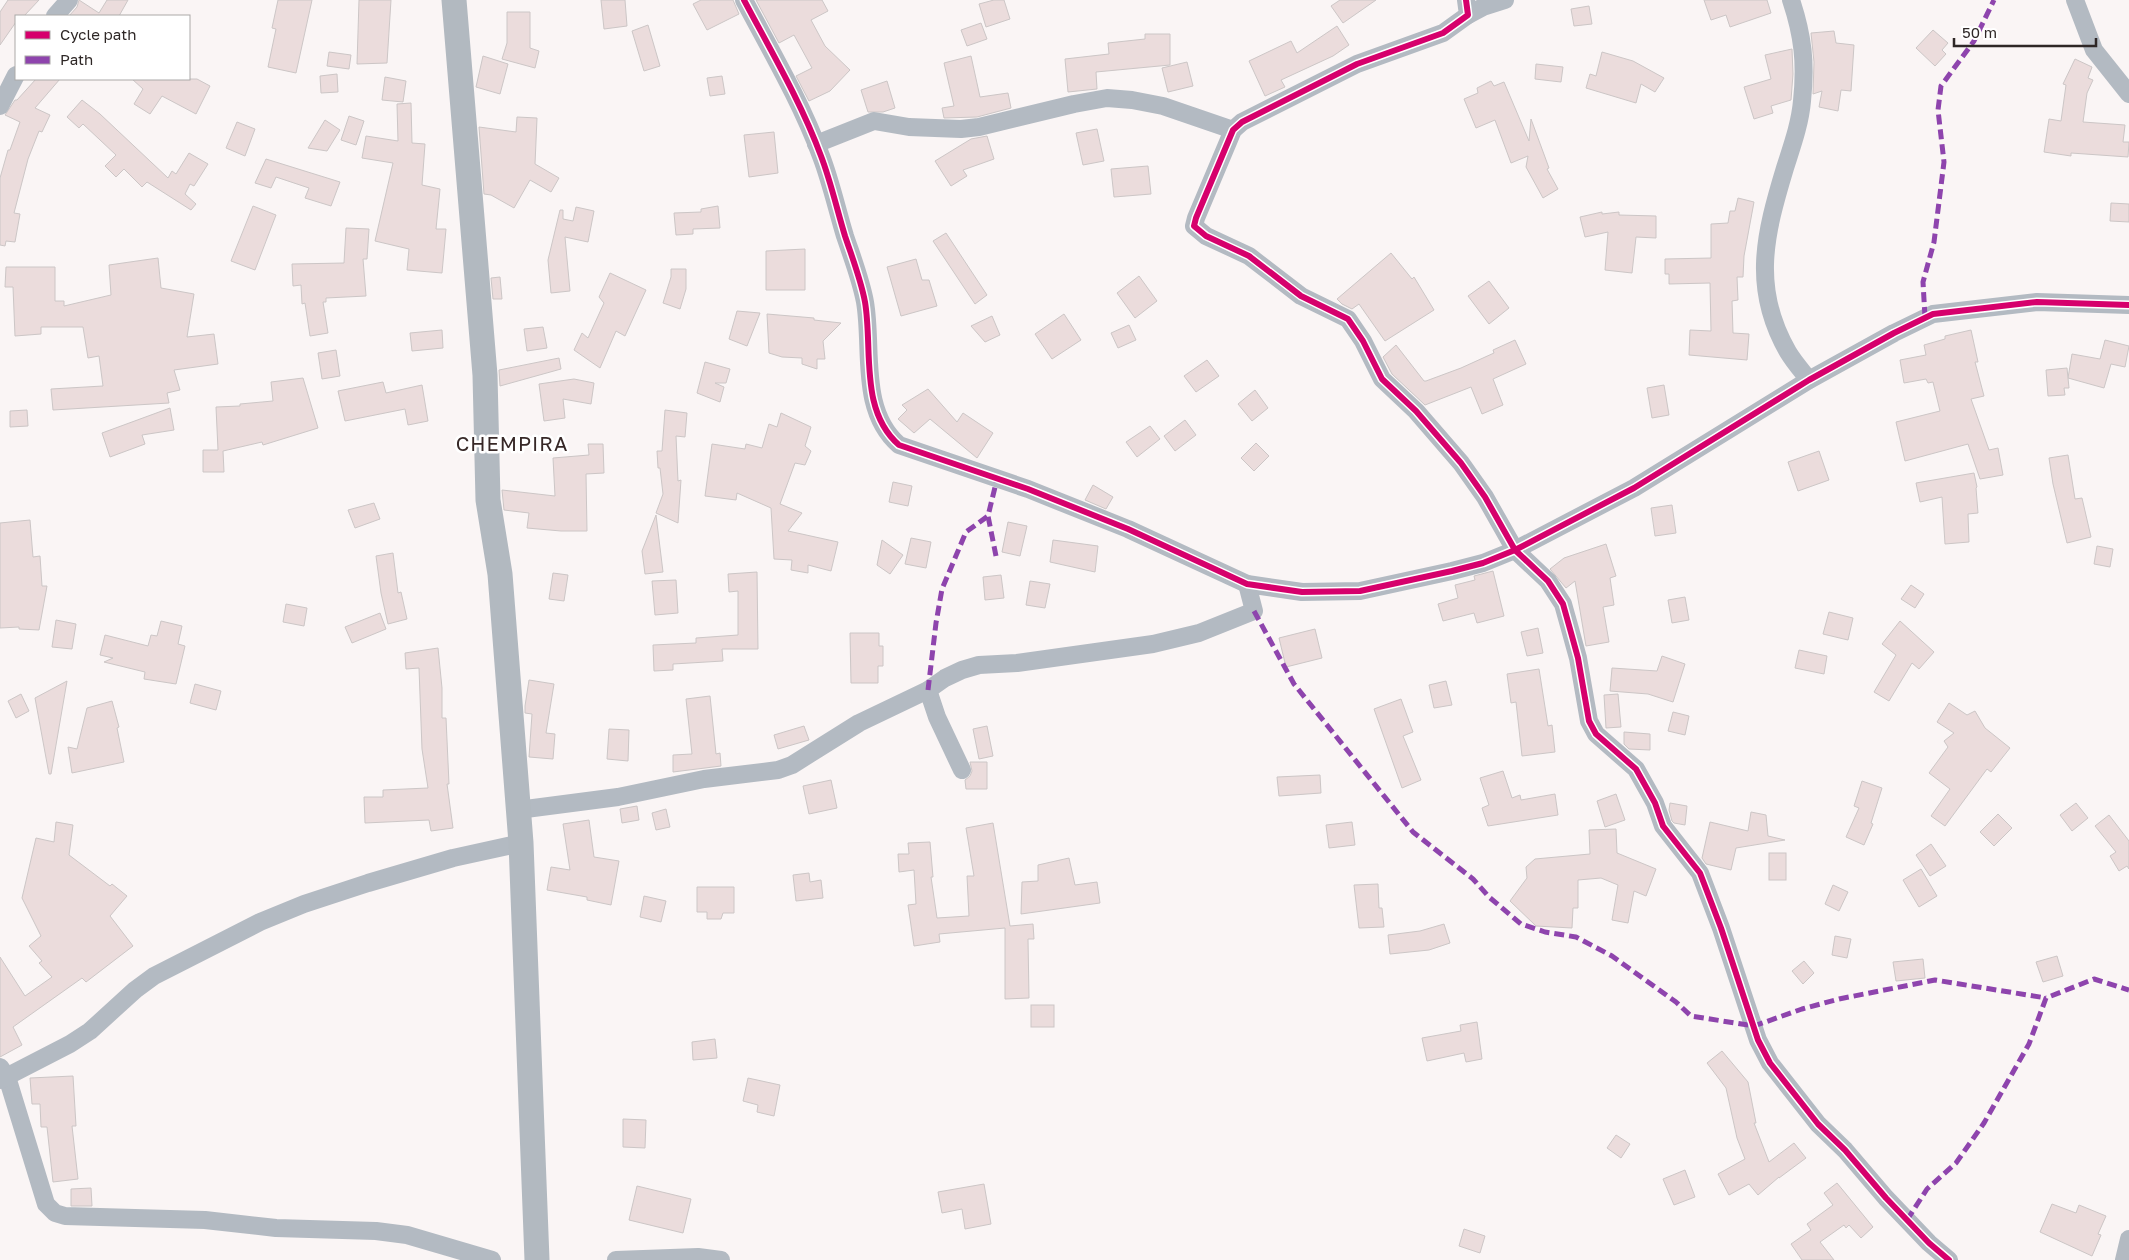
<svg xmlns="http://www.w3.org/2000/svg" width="2129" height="1260" viewBox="0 0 2129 1260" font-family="'Golos Text',sans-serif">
<rect width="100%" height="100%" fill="#faf5f5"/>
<g fill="#ebdcdc" stroke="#ccc6c6">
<polygon points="8,0 39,0 24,16 16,16 16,22 0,45 0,12"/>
<polygon points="79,0 99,13 107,0 128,0 119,16 69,16 77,7"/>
<polygon points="278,0 312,0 296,73 268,67 276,29 272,28"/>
<polygon points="359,0 391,0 387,63 357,64"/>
<polygon points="601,0 625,0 627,26 604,29"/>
<polygon points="701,0 733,0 739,14 707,30 693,4"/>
<polygon points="756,0 822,0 828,11 811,20 825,46 850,70 830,91 809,101 796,76 812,68 794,35 779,43"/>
<polygon points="994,0 1004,0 1010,19 986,27 979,4"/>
<polygon points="1340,0 1376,0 1343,23 1331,6"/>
<polygon points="1704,0 1767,0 1771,13 1730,27 1726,15 1711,20"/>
<polygon points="1589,6 1592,24 1574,26 1571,9"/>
<polygon points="507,12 530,12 530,48 539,51 535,68 502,59 507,43"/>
<polygon points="981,23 987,39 967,46 961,30"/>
<polygon points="648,25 660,66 644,71 632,31"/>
<polygon points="1337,26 1349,45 1333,56 1281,80 1285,87 1265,96 1249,61 1291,41 1297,53"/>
<polygon points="1933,30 1948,43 1942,50 1946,54 1935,66 1916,48"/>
<polygon points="1834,31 1836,43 1854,45 1851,91 1841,90 1838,111 1819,107 1822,91 1813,94 1814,62 1811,33"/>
<polygon points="1145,34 1170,34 1170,65 1096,72 1097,89 1068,92 1065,59 1109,54 1108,43 1145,39"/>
<polygon points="1792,49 1793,74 1791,100 1771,106 1773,113 1754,119 1744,87 1771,79 1765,55"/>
<polygon points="329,52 351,55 349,69 327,66"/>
<polygon points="1602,52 1633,61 1664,78 1655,92 1641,84 1636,103 1586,88 1590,74 1596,76"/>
<polygon points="483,56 508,64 500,94 476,87"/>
<polygon points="971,56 980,97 1008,93 1011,108 977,117 944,118 942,108 954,106 944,63"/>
<polygon points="2075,59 2092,67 2088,78 2093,80 2087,93 2083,122 2125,125 2123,142 2129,142 2128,157 2071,153 2071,156 2044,152 2049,119 2061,121 2066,85 2063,84"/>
<polygon points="1187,62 1193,86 1168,92 1162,68"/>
<polygon points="1536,64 1563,67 1561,82 1535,79"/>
<polygon points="337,74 338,92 321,93 320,76"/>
<polygon points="722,76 725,94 710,96 707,78"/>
<polygon points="385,77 406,81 403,102 382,100"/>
<polygon points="36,79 60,79 35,108 50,115 42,132 39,131 28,159 14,213 20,214 15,242 6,241 5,246 0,245 0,178 8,150 10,150 20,122 5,115 15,100 17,100"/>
<polygon points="132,79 197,79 210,86 196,114 162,96 150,114 134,104 143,89"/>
<polygon points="887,81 895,108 883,112 868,112 861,90"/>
<polygon points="1491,81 1494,86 1504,82 1529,141 1531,119 1549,168 1547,169 1558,189 1543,198 1526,167 1528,156 1511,163 1495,120 1476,128 1464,99 1478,93 1477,88"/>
<polygon points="82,100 100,114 168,178 172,171 176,174 189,153 208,164 194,186 190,184 185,194 196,204 191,210 147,182 142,187 124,169 116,177 105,166 116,155 83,124 79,128 67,117"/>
<polygon points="411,103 412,143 425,144 422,185 440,189 436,229 446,229 442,273 407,270 409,249 375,241 393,163 362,158 366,136 398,141 397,104"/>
<polygon points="349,116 364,121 356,145 341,140"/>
<polygon points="517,117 537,118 535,164 559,178 551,192 530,180 514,208 491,195 484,194 479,127 516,132"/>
<polygon points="325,120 340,130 327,151 308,148"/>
<polygon points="237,122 255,129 245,156 226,148"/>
<polygon points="1097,129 1104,161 1083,165 1076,133"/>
<polygon points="774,132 778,173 749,177 744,135"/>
<polygon points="987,136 994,159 963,170 967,176 951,186 935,161 971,139"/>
<polygon points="266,159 340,182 331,206 305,198 309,188 276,177 271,188 255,183"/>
<polygon points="1148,166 1151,194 1114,197 1111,169"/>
<polygon points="1738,198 1754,202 1744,256 1743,277 1737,277 1738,300 1732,301 1733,333 1749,334 1747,360 1689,355 1690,330 1711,331 1710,283 1669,284 1669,274 1665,274 1665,259 1711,258 1711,224 1728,223 1730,211 1735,211"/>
<polygon points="2111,203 2129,204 2129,222 2110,221"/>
<polygon points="253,206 276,215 255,270 231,261"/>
<polygon points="718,206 720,228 693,229 693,234 676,235 674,213 701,212 701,209"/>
<polygon points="576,207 594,211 588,242 565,237 570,291 551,293 548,260 560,210 563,210 563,219 573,221"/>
<polygon points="1602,212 1602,214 1619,212 1619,215 1656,216 1656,238 1636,237 1632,273 1605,270 1608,232 1585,237 1580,217"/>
<polygon points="346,228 369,229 367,259 363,259 366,296 326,298 326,302 323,302 328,333 310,336 305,303 302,304 301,285 293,286 292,264 344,263"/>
<polygon points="946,233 987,295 975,304 933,241"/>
<polygon points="805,249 805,290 766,290 766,251"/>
<polygon points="1391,253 1412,279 1414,277 1434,310 1385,341 1359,304 1352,309 1342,304 1337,299"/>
<polygon points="158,258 161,288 194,294 187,337 214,334 218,364 174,370 180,390 167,393 169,403 53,410 51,389 103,386 99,356 88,358 83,327 41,327 41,334 15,336 13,287 5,287 6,267 55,267 55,301 64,301 64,306 111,295 109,265"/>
<polygon points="916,259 922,280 929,280 937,306 901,316 887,267"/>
<polygon points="671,269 686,269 686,289 680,309 663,303 671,277"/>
<polygon points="610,273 646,290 625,336 616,331 600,368 574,350 582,333 588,338 604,303 599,297"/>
<polygon points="1139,276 1157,301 1135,318 1117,293"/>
<polygon points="500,277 502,299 493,299 491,278"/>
<polygon points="1489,281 1509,308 1489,324 1468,296"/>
<polygon points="737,311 760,313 747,346 729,339"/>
<polygon points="767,314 814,318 814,320 841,323 823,341 825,359 817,359 817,369 802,364 802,358 782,357 769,353"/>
<polygon points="1064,314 1081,340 1052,359 1035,334"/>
<polygon points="992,316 1000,335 985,342 971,326"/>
<polygon points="1129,325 1136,340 1118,348 1111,333"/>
<polygon points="543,327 547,348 527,351 524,329"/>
<polygon points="442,330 443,348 412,351 410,333"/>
<polygon points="1971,330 1978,362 1975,362 1984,396 1971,399 1989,450 1998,448 2003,475 1980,479 1968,444 1905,461 1896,422 1940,411 1933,382 1928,383 1926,379 1904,383 1900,360 1926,355 1924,345 1945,339 1945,336"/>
<polygon points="1515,340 1526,364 1493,379 1503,405 1482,414 1471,387 1425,405 1392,374 1383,357 1396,345 1424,381 1426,381 1461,368 1494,353 1493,350"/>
<polygon points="2105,340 2129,346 2125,367 2111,364 2104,388 2068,378 2072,354 2100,359"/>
<polygon points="336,350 340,376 322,379 318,353"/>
<polygon points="559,358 561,369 500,386 499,370"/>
<polygon points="1207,360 1219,376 1196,392 1184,376"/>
<polygon points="705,362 730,369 726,383 715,383 724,387 720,402 697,393"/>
<polygon points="2067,368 2069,388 2064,388 2065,395 2048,396 2046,370"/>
<polygon points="303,378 318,428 263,445 262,442 223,451 224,472 203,472 203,450 218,450 216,407 240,406 240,404 273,401 271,382"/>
<polygon points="574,379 594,383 591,404 563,399 565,418 544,421 539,384"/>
<polygon points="383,382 386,393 422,385 428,421 408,425 405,409 345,421 338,391"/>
<polygon points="1664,385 1669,415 1652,418 1647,388"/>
<polygon points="928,389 957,422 963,413 993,433 977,458 930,419 914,433 898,419 907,410 902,405"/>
<polygon points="1255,390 1268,408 1252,421 1238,404"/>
<polygon points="170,408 174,430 142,435 145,444 110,457 102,433"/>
<polygon points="27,410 28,426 10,427 10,411"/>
<polygon points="665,410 687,413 685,437 676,436 678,481 681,480 678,523 656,513 663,494 660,468 658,468 657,451 662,451"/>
<polygon points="781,413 811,427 805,446 811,451 805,465 795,463 780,504 802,513 788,531 838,542 831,571 808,565 808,573 791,570 792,560 774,559 771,508 737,493 736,500 705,496 712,444 745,449 746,444 762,448 769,424 777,427"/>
<polygon points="1185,420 1196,435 1175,451 1164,436"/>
<polygon points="1150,426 1160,439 1137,457 1126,442"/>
<polygon points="1256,443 1269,456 1254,471 1241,458"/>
<polygon points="588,444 603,444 604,473 586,474 587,531 561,531 527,528 529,513 504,510 502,490 555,496 553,458 589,455"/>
<polygon points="1819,451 1829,480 1798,491 1788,462"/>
<polygon points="2068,455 2075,499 2082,498 2091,537 2067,543 2053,484 2049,458"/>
<polygon points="1974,473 1977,487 1976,488 1978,513 1968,514 1969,542 1945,544 1942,497 1920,502 1916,483"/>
<polygon points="893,482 912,486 908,506 889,502"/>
<polygon points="1093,485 1113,497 1106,509 1085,500"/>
<polygon points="374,503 380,519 355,528 348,510"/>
<polygon points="1672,505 1676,533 1655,536 1651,508"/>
<polygon points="656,515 663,572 645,574 642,551"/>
<polygon points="30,520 33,557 40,556 42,586 47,586 39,630 19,629 19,627 0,628 0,523"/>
<polygon points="1008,522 1027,526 1020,556 1002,552"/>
<polygon points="911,538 931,542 926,568 905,564"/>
<polygon points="882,540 903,555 890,574 877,565"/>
<polygon points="1053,540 1098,546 1095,572 1050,562"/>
<polygon points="1606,544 1616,576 1610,578 1614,605 1603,607 1609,642 1586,646 1575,581 1566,588 1550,569 1564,558"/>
<polygon points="2097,546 2113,549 2110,567 2094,564"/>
<polygon points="393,553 398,593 401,592 407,619 388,624 381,593 376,556"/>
<polygon points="1493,571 1504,616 1477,623 1474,613 1443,621 1438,604 1458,598 1455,585 1475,580 1474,576"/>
<polygon points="757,572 758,649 722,649 723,661 673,664 673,670 654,671 653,645 696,643 696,638 738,635 738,591 729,592 728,574"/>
<polygon points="553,573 568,575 564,601 549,599"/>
<polygon points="1001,575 1004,598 985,600 983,577"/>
<polygon points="676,580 678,613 655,615 652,581"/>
<polygon points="1030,581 1050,584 1045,608 1026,605"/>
<polygon points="1911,585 1924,594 1915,608 1901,599"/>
<polygon points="1685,597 1689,620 1672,623 1668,600"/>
<polygon points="286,604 307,608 304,626 283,622"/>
<polygon points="1829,612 1853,618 1848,640 1823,634"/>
<polygon points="380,613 386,629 352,643 345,627"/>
<polygon points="56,620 76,624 72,649 52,647"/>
<polygon points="161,621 182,626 178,644 185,646 176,684 144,679 145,672 104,662 113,658 100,655 105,635 148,646 151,635 157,636"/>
<polygon points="1900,621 1934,652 1919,669 1912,663 1889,701 1874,692 1896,655 1882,644"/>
<polygon points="1538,628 1543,653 1527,656 1521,632"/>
<polygon points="1315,629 1322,658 1286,667 1279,638"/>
<polygon points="850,633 879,633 879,646 883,646 883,666 878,666 878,683 851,683"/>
<polygon points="438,648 442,688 442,718 446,718 449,784 447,784 453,828 431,831 429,820 365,823 364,797 383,797 383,790 428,788 422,749 419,668 406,669 405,653"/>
<polygon points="1799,650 1827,656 1824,674 1795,668"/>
<polygon points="1662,656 1685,664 1673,702 1648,694 1610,691 1612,668 1657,671"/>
<polygon points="1539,669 1548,726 1552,725 1555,752 1522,756 1516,702 1511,703 1507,674"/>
<polygon points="529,680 554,684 546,733 555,734 553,759 529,757 532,714 525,713 525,706"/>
<polygon points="67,681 51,774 49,774 35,698"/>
<polygon points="1446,681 1452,705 1434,708 1429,685"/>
<polygon points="195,684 221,691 216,710 190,703"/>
<polygon points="21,694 29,711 16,718 8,701"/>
<polygon points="1618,694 1621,727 1606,728 1604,695"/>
<polygon points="710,696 716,754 720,753 721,766 673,772 673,755 692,754 686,699"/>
<polygon points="1401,699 1413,732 1403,736 1421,780 1402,788 1374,709"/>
<polygon points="112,701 119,727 117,728 124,762 72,773 68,747 77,749 87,708"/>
<polygon points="1949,703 1967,715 1975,711 1985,728 2010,748 1991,772 1987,769 1945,826 1931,816 1950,789 1929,773 1948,747 1944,741 1954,733 1937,722"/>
<polygon points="1673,712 1689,716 1685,735 1668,731"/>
<polygon points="804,726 809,740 778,749 774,735"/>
<polygon points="987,726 993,756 979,759 973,729"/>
<polygon points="609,729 629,730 628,761 607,759"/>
<polygon points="1624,732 1650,734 1650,750 1629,749 1624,744"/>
<polygon points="970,762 987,762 987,789 966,789 965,780 970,776 972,771"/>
<polygon points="1503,771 1512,798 1520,795 1521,800 1555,794 1558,815 1488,826 1482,808 1489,805 1480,778"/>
<polygon points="1320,775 1321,793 1279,796 1277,777"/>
<polygon points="831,780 837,808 809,814 803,786"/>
<polygon points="1862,781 1882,788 1871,823 1873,824 1864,845 1846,837 1859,808 1854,806"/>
<polygon points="1616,794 1625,820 1605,827 1597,801"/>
<polygon points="1670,803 1687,806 1685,825 1674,823 1672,821 1669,810"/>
<polygon points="2076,803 2088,818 2072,831 2060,815"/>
<polygon points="637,806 639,820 622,823 620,809"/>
<polygon points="666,809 670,827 656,830 652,813"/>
<polygon points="1751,812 1766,815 1768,836 1785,840 1736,848 1731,870 1706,864 1702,858 1710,822 1748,831"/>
<polygon points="1998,814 2012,828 1994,846 1980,832"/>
<polygon points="2109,815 2129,841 2129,869 2127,866 2119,871 2110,856 2116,852 2095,826"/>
<polygon points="589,820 594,857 619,861 611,905 587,900 587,897 547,890 551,867 570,870 563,824"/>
<polygon points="56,822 73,825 69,855 110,886 112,884 127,896 110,916 133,946 86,982 82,978 13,1027 22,1045 0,1057 0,957 25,996 52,977 39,963 42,961 29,946 41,936 22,898 36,838 54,842"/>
<polygon points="1352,822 1355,845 1329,848 1326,825"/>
<polygon points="993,823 1010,926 1033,924 1034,939 1028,939 1029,998 1005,999 1005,928 939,934 940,942 914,946 908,905 916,904 914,870 899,872 898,854 909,854 908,843 930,842 933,877 931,877 937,918 969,916 967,876 974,876 966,828"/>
<polygon points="1616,829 1617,853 1656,869 1646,896 1634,891 1628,923 1612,920 1618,885 1601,878 1578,880 1578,908 1573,908 1572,928 1536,926 1510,901 1527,878 1526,867 1535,859 1590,854 1589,830"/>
<polygon points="1931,844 1946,866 1930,876 1916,855"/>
<rect x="1769" y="853" width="17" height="27"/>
<polygon points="1069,858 1075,885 1097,882 1100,903 1021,914 1022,882 1038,881 1038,865"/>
<polygon points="1921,869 1937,896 1919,907 1903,880"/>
<polygon points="809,873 810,882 821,880 823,898 796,901 793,875"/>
<polygon points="1378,884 1379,908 1382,908 1384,927 1359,928 1354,885"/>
<polygon points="1833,885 1848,892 1839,911 1825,904"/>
<polygon points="697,887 734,887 734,913 723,913 721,919 707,919 707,912 697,912"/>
<polygon points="644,896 666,901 661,922 640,917"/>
<polygon points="1444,924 1450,943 1429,950 1390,954 1388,935 1420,931"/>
<polygon points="1835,936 1851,939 1847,958 1832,955"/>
<polygon points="2057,956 2063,976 2043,982 2036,962"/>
<polygon points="1923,959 1925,978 1896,981 1893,962"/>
<polygon points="1804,961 1814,973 1803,984 1792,971"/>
<rect x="1031" y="1005" width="23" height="22"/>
<polygon points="1477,1022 1482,1059 1466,1062 1464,1053 1427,1061 1422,1038 1461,1031 1460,1025"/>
<polygon points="715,1039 717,1058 693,1060 692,1042"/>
<polygon points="1722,1051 1748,1082 1756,1123 1754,1123 1769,1162 1794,1143 1806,1158 1779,1178 1779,1177 1758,1195 1749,1184 1729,1195 1718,1174 1745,1159 1737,1138 1726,1088 1707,1063"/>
<polygon points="73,1076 76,1126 72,1126 78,1179 53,1182 47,1127 41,1127 40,1104 32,1104 30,1078"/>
<polygon points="748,1078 780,1085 774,1116 757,1112 758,1105 743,1101"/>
<polygon points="623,1119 646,1120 645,1148 623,1147"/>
<polygon points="1616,1135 1630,1144 1621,1158 1607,1148"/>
<polygon points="1685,1170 1695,1197 1674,1205 1663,1179"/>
<polygon points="1837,1183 1873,1227 1861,1238 1849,1225 1846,1228 1844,1225 1820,1242 1834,1260 1802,1260 1791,1244 1811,1230 1807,1224 1833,1205 1824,1193"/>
<polygon points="984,1184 991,1224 965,1229 962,1209 942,1213 938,1192"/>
<polygon points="637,1186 691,1199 683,1233 629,1220"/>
<polygon points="91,1188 92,1206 71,1206 71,1189"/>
<polygon points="2052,1204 2076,1213 2079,1205 2106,1216 2098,1234 2101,1235 2092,1256 2040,1232"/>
<polygon points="1464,1229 1485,1236 1480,1253 1459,1246"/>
</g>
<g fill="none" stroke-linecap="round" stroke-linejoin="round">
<g stroke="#b3bac2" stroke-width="18">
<path d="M744 0C771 51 801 102 821 156 831 182 837 210 845 236 852 257 861 280 865 302 873 349 859 410 899 445L1028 489 1128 529 1247 584 1302 592 1360 591 1452 571 1483 563 1515 550 1634 488 1809 380 1894 333 1933 314 2037 302 2129 305"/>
<polyline points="1466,0 1468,15 1443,33 1357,64 1242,122 1233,130 1228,142 1196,218 1194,226 1206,236 1249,256 1301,296 1348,319 1363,341 1382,379 1416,411 1461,463 1485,497 1515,550 1548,581 1563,604 1570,629 1578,658 1589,721 1596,734 1636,769 1655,803 1663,826 1700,873 1721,928 1758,1040 1770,1063 1818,1124 1845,1150 1886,1198 1929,1243 1949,1260"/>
<path d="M1791 0C1803 36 1806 63 1802 101 1800 124 1792 146 1785 168 1765 234 1751 288 1788 352 1794 362 1802 371 1809 380"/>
<polyline points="2075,0 2094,50 2129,94"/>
<polyline points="1468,15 1483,7 1505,0"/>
<polyline points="55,16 69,0"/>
<polyline points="0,106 16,75"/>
<polyline points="816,144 874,121 909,127 961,129 979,127 1074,104 1107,98 1132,100 1163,106 1233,130"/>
<polyline points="928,690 937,717 962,770"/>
<polyline points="518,810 618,797 704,779 778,770 792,765 859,723 928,690 945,678 962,670 979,665 1017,663 1153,644 1199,633 1254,611 1247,584"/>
<polyline points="0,1067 7,1077 46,1204 55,1213 65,1216 205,1220 276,1228 376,1231 407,1235 492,1260"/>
<polyline points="0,1080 70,1044 90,1031 135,990 154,976 260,922 304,904 368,883 453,858 521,843"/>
<polyline points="616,1260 698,1257 721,1260"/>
<polyline points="2124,1260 2129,1239"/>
</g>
<polyline stroke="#b2b9c0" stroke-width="25" points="454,0 485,375 488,500 500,574 521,843 537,1260"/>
<g stroke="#8e44ad" stroke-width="5" stroke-dasharray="10 5" stroke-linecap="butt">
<polyline points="1925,317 1923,282 1934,242 1944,162 1938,110 1941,86 1974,41 1994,0"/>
<polyline points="996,556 988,516 997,479"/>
<polyline points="1254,611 1294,684 1413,832 1473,879 1489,897 1521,924 1545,932 1576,937 1612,956 1676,1002 1691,1016 1754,1026 1802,1009 1839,999 1935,980 2046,998"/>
<polyline points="928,690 936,623 942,589 966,532 988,516"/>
<polyline points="1907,1220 1927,1189 1956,1163 1984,1123 2029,1044 2046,998 2094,979 2129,990"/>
</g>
<defs>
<g id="cycleway">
<path d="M744 0C771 51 801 102 821 156 831 182 837 210 845 236 852 257 861 280 865 302 873 349 859 410 899 445L1028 489 1128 529 1247 584 1302 592 1360 591 1452 571 1483 563 1515 550 1634 488 1809 380 1894 333 1933 314 2037 302 2129 305"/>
<polyline points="1466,0 1468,15 1443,33 1357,64 1242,122 1233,130 1228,142 1196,218 1194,226 1206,236 1249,256 1301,296 1348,319 1363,341 1382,379 1416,411 1461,463 1485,497 1515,550 1548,581 1563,604 1570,629 1578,658 1589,721 1596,734 1636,769 1655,803 1663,826 1700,873 1721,928 1758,1040 1770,1063 1818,1124 1845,1150 1886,1198 1929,1243 1949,1260"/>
</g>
</defs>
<use href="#cycleway" stroke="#fff" stroke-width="9"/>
<use href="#cycleway" stroke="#d6006c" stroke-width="6"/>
</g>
<g text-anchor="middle" stroke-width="5" stroke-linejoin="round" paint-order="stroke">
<g font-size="20" letter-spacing="1" fill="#372827" stroke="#fff">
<text x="512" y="451">CHEMPIRA</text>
</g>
</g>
<rect x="15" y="15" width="175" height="65" fill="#ffffff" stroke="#aba9a8"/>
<rect x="25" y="31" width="25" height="8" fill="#d6006c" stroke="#aba9a8"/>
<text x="60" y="40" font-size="15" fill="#2e2726">Cycle path</text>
<rect x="25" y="56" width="25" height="8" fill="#8e44ad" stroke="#aba9a8"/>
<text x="60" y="65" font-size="15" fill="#2e2726">Path</text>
<path d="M1954 38v8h142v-8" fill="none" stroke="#2e2726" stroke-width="2.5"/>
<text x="1962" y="38" font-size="15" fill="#2e2726" stroke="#ffffff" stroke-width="4" paint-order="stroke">50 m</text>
</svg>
